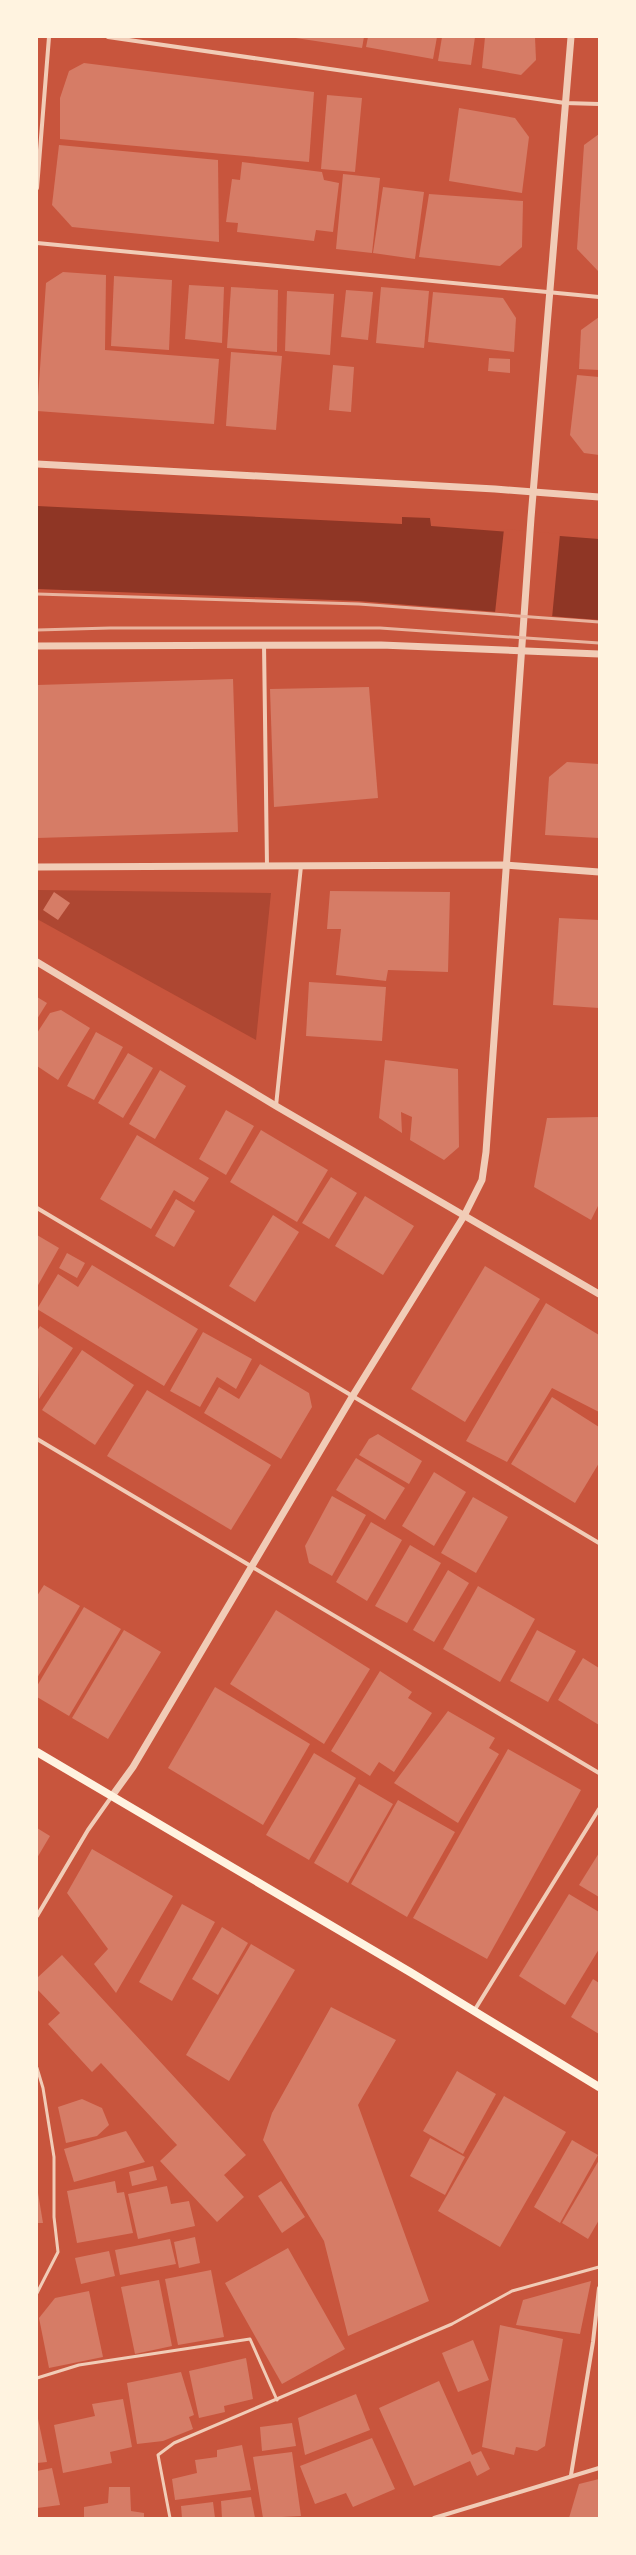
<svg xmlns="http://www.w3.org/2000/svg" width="636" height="2555" viewBox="0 0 636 2555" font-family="Manrope,sans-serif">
<rect width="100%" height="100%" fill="#c8553d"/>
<polygon fill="#ae4732" points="37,890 271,893 256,1040 37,919"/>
<polygon fill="#8f3625" points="37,506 402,524 402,517 430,518 431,526 599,539 599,620 358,601 37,589"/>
<polygon fill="#c8553d" points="504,529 560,534 552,618 495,613"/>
<g fill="#d67c66">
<polygon points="289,37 364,37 362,48"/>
<polygon points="368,37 437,37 433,59 366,47"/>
<polygon points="442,37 475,37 471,65 438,61"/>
<polygon points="485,37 535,37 536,60 521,75 482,68"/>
<polygon points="84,63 314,92 309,162 60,139 60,98 69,71"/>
<polygon points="327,95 362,98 355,172 321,169"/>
<polygon points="459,108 515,118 529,137 522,193 449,181"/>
<polygon points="599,134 599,272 577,249 584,145"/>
<polygon points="59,145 218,160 219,242 72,227 52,205"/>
<polygon points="242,162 322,172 324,180 339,183 333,232 316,230 314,241 237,232 238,223 226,222 232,179 240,180"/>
<polygon points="343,174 380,178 372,253 336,249"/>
<polygon points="383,187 424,192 415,259 373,253"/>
<polygon points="429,194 523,201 522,247 500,266 419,257"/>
<polygon points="63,272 106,275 105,350 219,359 214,424 37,411 46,283"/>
<polygon points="114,276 172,280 169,350 111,346"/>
<polygon points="189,285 224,287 222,343 185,339"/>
<polygon points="231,287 278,290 277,352 227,348"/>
<polygon points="381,287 429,291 424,348 376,343"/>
<polygon points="346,290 373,292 368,340 341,337"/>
<polygon points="287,291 334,294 330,355 285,351"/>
<polygon points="433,292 503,298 516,318 514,352 428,342"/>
<polygon points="599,317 599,370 579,369 581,330"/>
<polygon points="231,352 282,356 276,430 226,426"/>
<polygon points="489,358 510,359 510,373 488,371"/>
<polygon points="333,365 354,367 351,412 329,410"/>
<polygon points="577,375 599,377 599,455 584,453 570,435"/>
<polygon points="233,679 238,832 37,838 37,685"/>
<polygon points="369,687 378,798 274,807 270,689"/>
<polygon points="567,762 599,764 599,838 545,835 549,777"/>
<polygon points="330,891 450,892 448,972 388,970 386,981 336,975 341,929 327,929"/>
<polygon points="54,892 70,903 58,920 43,910"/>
<polygon points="559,918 599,920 599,1008 553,1005"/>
<polygon points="309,982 386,987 382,1041 306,1036"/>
<polygon points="37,997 47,1003 37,1019"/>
<polygon points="61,1010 90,1028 58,1080 37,1066 37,1033 50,1013"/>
<polygon points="96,1032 123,1047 94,1100 67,1086"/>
<polygon points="128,1053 153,1068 123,1118 98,1103"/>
<polygon points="385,1060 458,1069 459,1147 444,1160 410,1140 412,1117 401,1112 402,1133 379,1118"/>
<polygon points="160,1070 186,1086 155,1139 129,1124"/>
<polygon points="226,1110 254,1126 226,1175 199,1159"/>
<polygon points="599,1117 599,1204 591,1220 534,1187 547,1118"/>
<polygon points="261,1130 328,1170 297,1222 230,1182"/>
<polygon points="137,1135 209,1178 194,1202 174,1190 151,1229 100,1199"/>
<polygon points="331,1177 357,1193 329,1239 302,1223"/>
<polygon points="365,1196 414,1226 383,1275 335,1246"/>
<polygon points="176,1199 195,1211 174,1247 155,1236"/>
<polygon points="273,1215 299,1232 255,1302 229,1286"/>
<polygon points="37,1235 59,1248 37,1287"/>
<polygon points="67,1253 85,1263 77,1278 59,1268"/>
<polygon points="92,1265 198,1329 164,1386 37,1309 58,1274 78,1287"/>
<polygon points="485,1266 540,1299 465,1422 411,1389"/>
<polygon points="546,1303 599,1335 599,1412 552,1388 507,1462 466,1441"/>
<polygon points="40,1326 73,1348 39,1399 37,1331"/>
<polygon points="203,1332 252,1359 236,1389 217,1377 200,1407 170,1391"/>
<polygon points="82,1350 134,1385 95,1445 42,1410"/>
<polygon points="260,1364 309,1393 312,1407 281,1459 204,1413 219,1387 239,1399"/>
<polygon points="147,1390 271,1465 231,1530 107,1456"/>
<polygon points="552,1397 599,1427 599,1463 575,1503 511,1464"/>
<polygon points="378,1434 422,1461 409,1484 359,1455 369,1439"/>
<polygon points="356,1458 405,1488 385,1520 336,1490"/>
<polygon points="434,1472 466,1492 434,1546 402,1526"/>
<polygon points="332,1496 366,1515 332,1576 309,1563 305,1546"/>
<polygon points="473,1497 508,1517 476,1573 441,1553"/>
<polygon points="371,1522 402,1540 367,1601 336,1582"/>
<polygon points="410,1545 441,1563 407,1623 375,1606"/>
<polygon points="448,1570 469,1583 434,1642 413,1630"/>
<polygon points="44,1585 80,1606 37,1678 37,1596"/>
<polygon points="478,1586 535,1619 500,1682 443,1649"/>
<polygon points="84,1607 121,1629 69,1716 37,1697 37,1686"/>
<polygon points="276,1610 370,1669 324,1744 230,1684"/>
<polygon points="124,1630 161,1652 108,1739 72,1718"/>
<polygon points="537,1630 576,1651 548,1702 510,1681"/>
<polygon points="583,1658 599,1668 599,1725 558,1700"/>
<polygon points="380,1671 412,1692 408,1698 432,1713 394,1772 379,1762 370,1776 331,1751"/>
<polygon points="215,1687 310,1744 263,1825 168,1768"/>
<polygon points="448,1711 495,1738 489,1748 499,1754 458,1823 394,1783"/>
<polygon points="508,1749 581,1790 487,1959 413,1918"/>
<polygon points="314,1753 356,1778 309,1860 266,1835"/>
<polygon points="359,1784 393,1804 348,1883 314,1863"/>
<polygon points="398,1800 455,1832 407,1917 351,1884"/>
<polygon points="37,1828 50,1836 37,1858"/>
<polygon points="92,1849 173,1896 116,1993 94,1964 108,1949 67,1893"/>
<polygon points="599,1853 599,1897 579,1885"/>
<polygon points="569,1894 599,1912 599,1949 565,2005 519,1976"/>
<polygon points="182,1904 215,1922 172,2001 139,1982"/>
<polygon points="222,1927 248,1943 218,1995 192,1979"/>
<polygon points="251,1944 295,1970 229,2081 186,2055"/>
<polygon points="62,1955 246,2155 224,2175 244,2197 217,2222 160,2161 177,2145 101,2063 92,2072 48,2024 60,2013 37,1989 37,1978"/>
<polygon points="593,1979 599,1983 599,2034 571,2017"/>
<polygon points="331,2007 396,2040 358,2105 429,2301 348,2336 324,2241 263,2140 272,2113"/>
<polygon points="457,2071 496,2094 463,2154 423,2131"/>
<polygon points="504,2096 566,2132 500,2247 438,2211"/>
<polygon points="82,2099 102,2108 109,2125 97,2136 66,2143 58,2107"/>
<polygon points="126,2131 145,2162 74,2182 64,2149"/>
<polygon points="430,2138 465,2157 445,2195 410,2176"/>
<polygon points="572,2140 598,2155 560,2223 534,2207"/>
<polygon points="599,2160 599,2220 588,2239 562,2223"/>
<polygon points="153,2166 157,2180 132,2186 129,2172"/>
<polygon points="115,2181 117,2193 124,2192 133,2233 77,2243 67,2191"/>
<polygon points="281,2181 305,2217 282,2233 258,2196"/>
<polygon points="167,2186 171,2204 189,2201 195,2226 138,2239 128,2194"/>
<polygon points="37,2187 43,2223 37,2223"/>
<polygon points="195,2237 200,2263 179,2268 174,2242"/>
<polygon points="170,2239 176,2264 120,2275 115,2250"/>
<polygon points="288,2248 345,2349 282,2384 225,2283"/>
<polygon points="109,2251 115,2276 81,2284 75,2258"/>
<polygon points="211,2270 224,2337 178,2345 165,2279"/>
<polygon points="159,2280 172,2346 135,2354 121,2287"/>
<polygon points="591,2281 580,2334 516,2325 523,2300"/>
<polygon points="89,2291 103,2357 49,2368 39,2318 55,2298"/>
<polygon points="500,2325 563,2339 545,2446 537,2451 516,2447 514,2455 482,2447"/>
<polygon points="473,2340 489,2380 458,2392 442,2353"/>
<polygon points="246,2358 253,2399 224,2406 225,2412 199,2418 189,2371"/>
<polygon points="181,2372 194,2415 189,2417 193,2429 163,2441 137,2444 127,2383"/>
<polygon points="439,2381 472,2455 481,2451 490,2469 477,2476 470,2461 414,2486 379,2408"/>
<polygon points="356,2394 370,2430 305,2455 298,2418"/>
<polygon points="123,2399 132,2447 110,2452 112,2463 63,2473 54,2425 95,2416 92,2404"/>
<polygon points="37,2414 47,2462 37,2463"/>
<polygon points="292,2423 296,2446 262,2451 260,2427"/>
<polygon points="372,2438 395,2489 353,2507 346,2493 315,2504 300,2466"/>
<polygon points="242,2445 251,2490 175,2500 172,2479 197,2473 195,2460 217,2457 217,2450"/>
<polygon points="292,2452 301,2516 263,2518 253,2457"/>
<polygon points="52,2468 60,2505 37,2508 37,2471"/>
<polygon points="599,2479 599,2518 569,2518 579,2484"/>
<polygon points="109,2487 130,2487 131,2511 144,2513 144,2518 84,2518 84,2507 108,2503"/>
<polygon points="251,2497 255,2518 222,2518 221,2501"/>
<polygon points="213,2502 215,2518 182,2518 181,2506"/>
</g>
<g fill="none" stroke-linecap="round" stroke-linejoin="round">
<g stroke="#f1ccb7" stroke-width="3">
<polyline points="37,2068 43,2088 54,2157 54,2217 58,2252 37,2293"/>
<polyline points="37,2378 79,2365 250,2339 277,2400"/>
<polyline points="170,2518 158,2455 174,2443 452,2324 512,2291 599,2267"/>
</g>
<g stroke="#f1ccb7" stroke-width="4">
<polyline points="108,37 565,103 599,104"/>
<polyline points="37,188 49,37"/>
<polyline points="37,243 599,297"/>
<polyline points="264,644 267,866"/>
<polyline points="276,1106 301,866"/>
<polyline points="37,1208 599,1543"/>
<polyline points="37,1439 599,1773"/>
<polyline points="37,1916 88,1830 112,1796"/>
<polyline points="474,2011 599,1809"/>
<polyline points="571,2475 593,2342 599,2288"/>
<polyline points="434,2518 599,2468"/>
</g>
<g stroke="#f1ccb7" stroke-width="7">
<polyline points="37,464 495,489 599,497"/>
<polyline points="37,646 381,645 599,654"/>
<polyline points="37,867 506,865 599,872"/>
<polyline points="37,962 276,1106 599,1294"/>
<polyline points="112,1796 133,1767 352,1397 464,1216 482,1180 486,1152 531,518 571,37"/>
</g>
<polyline stroke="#fff3e0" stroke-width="8" points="37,1752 410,1972 599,2087"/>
<g stroke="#e9b49f" stroke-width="3">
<polyline points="37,594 359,604 599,622"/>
<polyline points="37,630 110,628 380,628 599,643"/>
</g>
</g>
<rect width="636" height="2555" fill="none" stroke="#fff3e0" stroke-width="76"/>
</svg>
